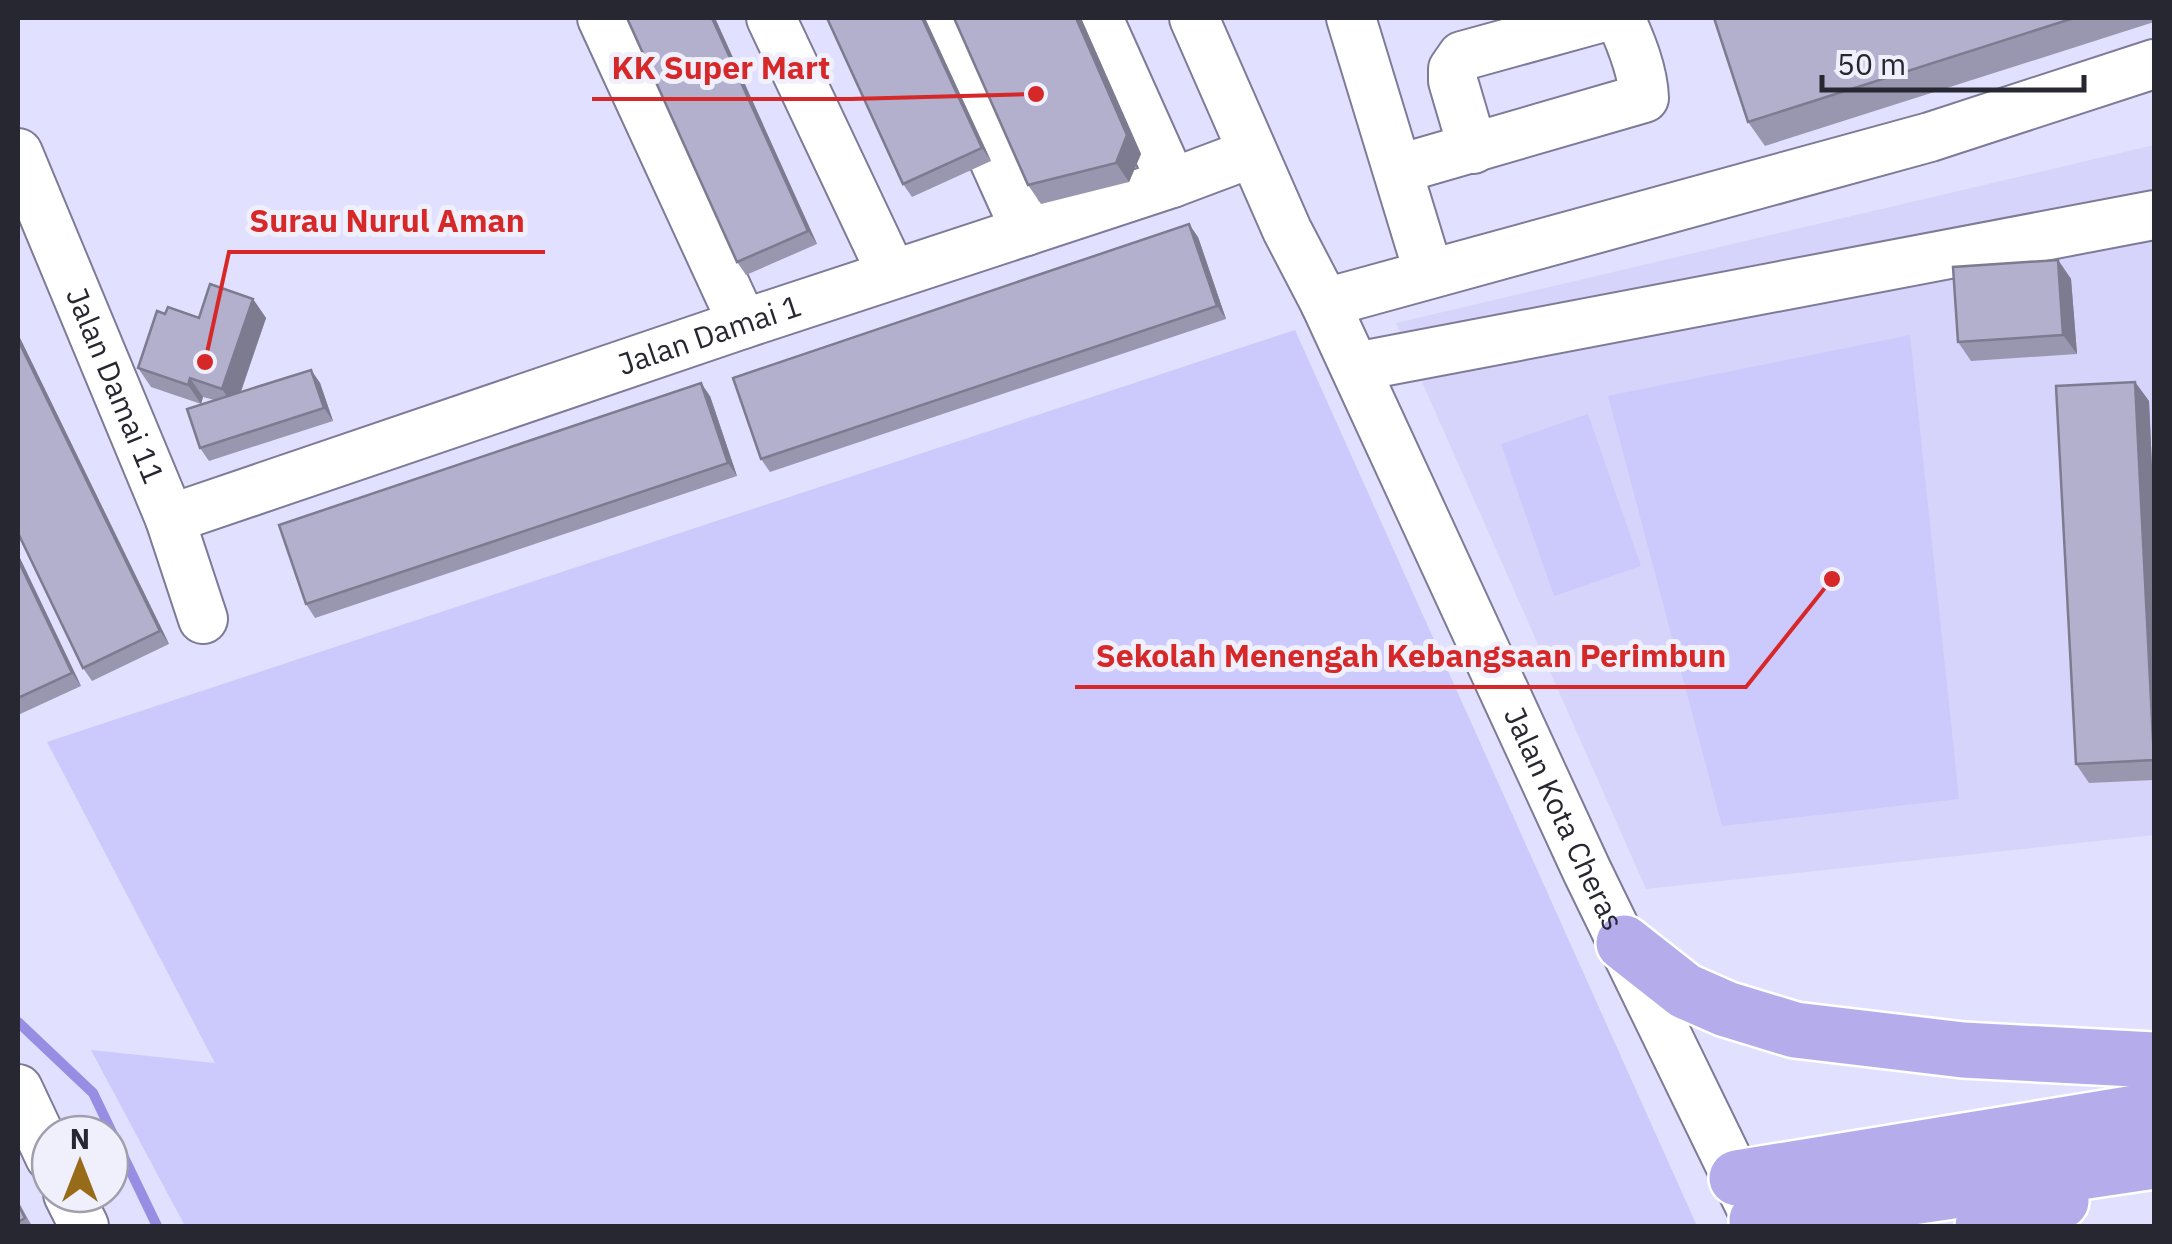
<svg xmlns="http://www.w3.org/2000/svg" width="2172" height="1244" viewBox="0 0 2172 1244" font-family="'IBM Plex Sans',sans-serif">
<rect width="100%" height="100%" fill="#e1e0ff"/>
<polygon fill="#d6d4fa" points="2154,145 2154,835 1646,889 1396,323"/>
<g fill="#ccc9fc">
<polygon points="1295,330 1697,1226 185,1226 91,1050 215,1063 47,742"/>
<polygon points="1910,335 1959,799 1722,826 1608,396"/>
<polygon points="1588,414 1641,566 1554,596 1501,444"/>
</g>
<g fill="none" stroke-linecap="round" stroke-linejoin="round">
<polyline stroke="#978ee3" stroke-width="10" points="18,1022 93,1093 157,1226"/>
<defs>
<g id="minor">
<polyline points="602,18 743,324"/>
<polyline points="771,18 892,274"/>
<polyline points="930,18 1026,231"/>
<polyline points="1098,18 1172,183"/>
<path id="s1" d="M1194 18 1287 230 1325 303 1587 871 1754 1214"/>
<polyline points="1351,18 1429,274"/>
<polyline points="1473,149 1453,81 1453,69 1462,56 1600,18"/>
<path id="s2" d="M18 153 170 519 203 619"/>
<path d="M1399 169 1644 98C1643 71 1631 42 1620 18H1615"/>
<polyline points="1325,303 1930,137 2154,64"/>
<polyline points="1355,367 2154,215"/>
<path id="s3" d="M170 519 743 324 1172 183 1252 153"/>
<polyline points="18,1089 50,1157"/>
<polyline points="68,1194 84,1226"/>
</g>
<g id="major">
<polyline points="1624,943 1685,991 1726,1009 1795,1030 1963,1050 2154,1060"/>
<polyline points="1737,1178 2154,1110"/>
<polyline points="1757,1220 2154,1161"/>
<polyline points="1983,1226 2061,1201"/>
</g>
</defs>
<use href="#minor" stroke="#7d7b97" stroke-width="52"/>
<use href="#major" stroke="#fff" stroke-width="60"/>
<use href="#minor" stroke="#fff" stroke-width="48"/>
<use href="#major" stroke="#b5acec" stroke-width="55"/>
</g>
<g fill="#9997b0">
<polygon points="627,18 715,18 817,244 746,275 737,262"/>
<polygon points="925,18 991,161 912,197 903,184"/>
<polygon points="954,18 1081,18 1141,154 1129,182 1041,204 1028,185"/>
<polygon points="1714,18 2154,18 2154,22 1765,146 1748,122"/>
<polygon points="1198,237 1226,319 770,472 761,459"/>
<polygon points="2058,260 2071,279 2077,354 1971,361 1958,342"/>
<polygon points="253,299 266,318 241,392 311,370 320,383 333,421 209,461 200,448 214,400 203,397 201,404 151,387 138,368 165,314 199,318"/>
<polygon points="18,334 169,644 92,681 83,668 18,533"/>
<polygon points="2135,382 2149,401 2154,512 2154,780 2089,783 2076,764"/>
<polygon points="710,396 737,476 315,618 306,604"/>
<polygon points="18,554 81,686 18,715"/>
<polygon points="18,1201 32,1226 18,1226"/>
</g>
<g fill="#7d7b90">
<polygon points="712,18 715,18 817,244 808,231"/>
<polygon points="922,18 925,18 991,161 982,148"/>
<polygon points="1076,18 1081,18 1141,154 1129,182 1116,163"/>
<polygon points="1189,224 1198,237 1226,319 1217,306"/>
<polygon points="2058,260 2071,279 2077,354 2063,335"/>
<polygon points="253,299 266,318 235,408 222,389"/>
<polygon points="18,334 169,644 160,631 18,340"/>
<polygon points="311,370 320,383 333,421 324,408"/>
<polygon points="190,378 203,397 201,404 188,385"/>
<polygon points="2135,382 2149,401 2154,512 2154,746"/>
<polygon points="701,383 710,396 737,476 728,463"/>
<polygon points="18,554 81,686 72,673 18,560"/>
</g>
<g fill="#b2b0cd" stroke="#7d7b90" stroke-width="2.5">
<polygon points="627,18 712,18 808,231 737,262"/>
<polygon points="827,18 922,18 982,148 903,184"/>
<polygon points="954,18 1076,18 1127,135 1116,163 1028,185"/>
<polygon points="1714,18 2074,18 1748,122"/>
<polygon points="1189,224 1217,306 761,459 733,378"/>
<polygon points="2058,260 2063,335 1958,342 1953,267"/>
<polygon points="210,284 253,299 222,389 190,378 188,385 138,368 157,311 165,314 168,307 199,318"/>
<polygon points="18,340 160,631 83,668 18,533"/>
<polygon points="311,370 324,408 200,448 187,409"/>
<polygon points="2135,382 2154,760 2076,764 2056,386"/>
<polygon points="701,383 728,463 306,604 279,525"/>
<polygon points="18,560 72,673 18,698"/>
<polygon points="18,1204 25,1218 18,1222"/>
</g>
<g text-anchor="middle" stroke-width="10" stroke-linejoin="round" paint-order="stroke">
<g font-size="30" fill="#272732" stroke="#f0effc">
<text dy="10" stroke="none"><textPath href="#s3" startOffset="570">Jalan Damai 1</textPath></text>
<text dy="10" stroke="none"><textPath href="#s2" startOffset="252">Jalan Damai 11</textPath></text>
<text dy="10" stroke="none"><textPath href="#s1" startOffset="882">Jalan Kota Cheras</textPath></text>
</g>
</g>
<path fill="none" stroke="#d62828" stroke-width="4" d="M1036 94L851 99H592M205 362L229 252H545M1832 579L1746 687H1075"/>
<g fill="#d62828" stroke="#f0effc" stroke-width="4">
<circle cx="1036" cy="94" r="10"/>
<circle cx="205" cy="362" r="10"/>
<circle cx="1832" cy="579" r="10"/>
</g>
<g font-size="32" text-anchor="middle" font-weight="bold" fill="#d62828" stroke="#f0effc" stroke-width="10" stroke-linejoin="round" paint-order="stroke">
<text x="721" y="79">KK Super Mart</text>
<text x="387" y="232">Surau Nurul Aman</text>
<text x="1411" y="667">Sekolah Menengah Kebangsaan Perimbun</text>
</g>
<rect width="2172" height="1244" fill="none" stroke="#272732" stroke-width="40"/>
<g transform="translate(80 1164)"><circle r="48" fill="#f0effc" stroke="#a09fab" stroke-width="2.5"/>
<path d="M0-8L18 38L0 25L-18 38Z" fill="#976b19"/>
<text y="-15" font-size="28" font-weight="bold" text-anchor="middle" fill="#272732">N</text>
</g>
<path d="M1822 75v15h262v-15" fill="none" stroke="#272732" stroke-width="5"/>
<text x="1837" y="75" font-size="30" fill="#272732" stroke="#f0effc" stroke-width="8" paint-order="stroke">50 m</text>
</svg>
